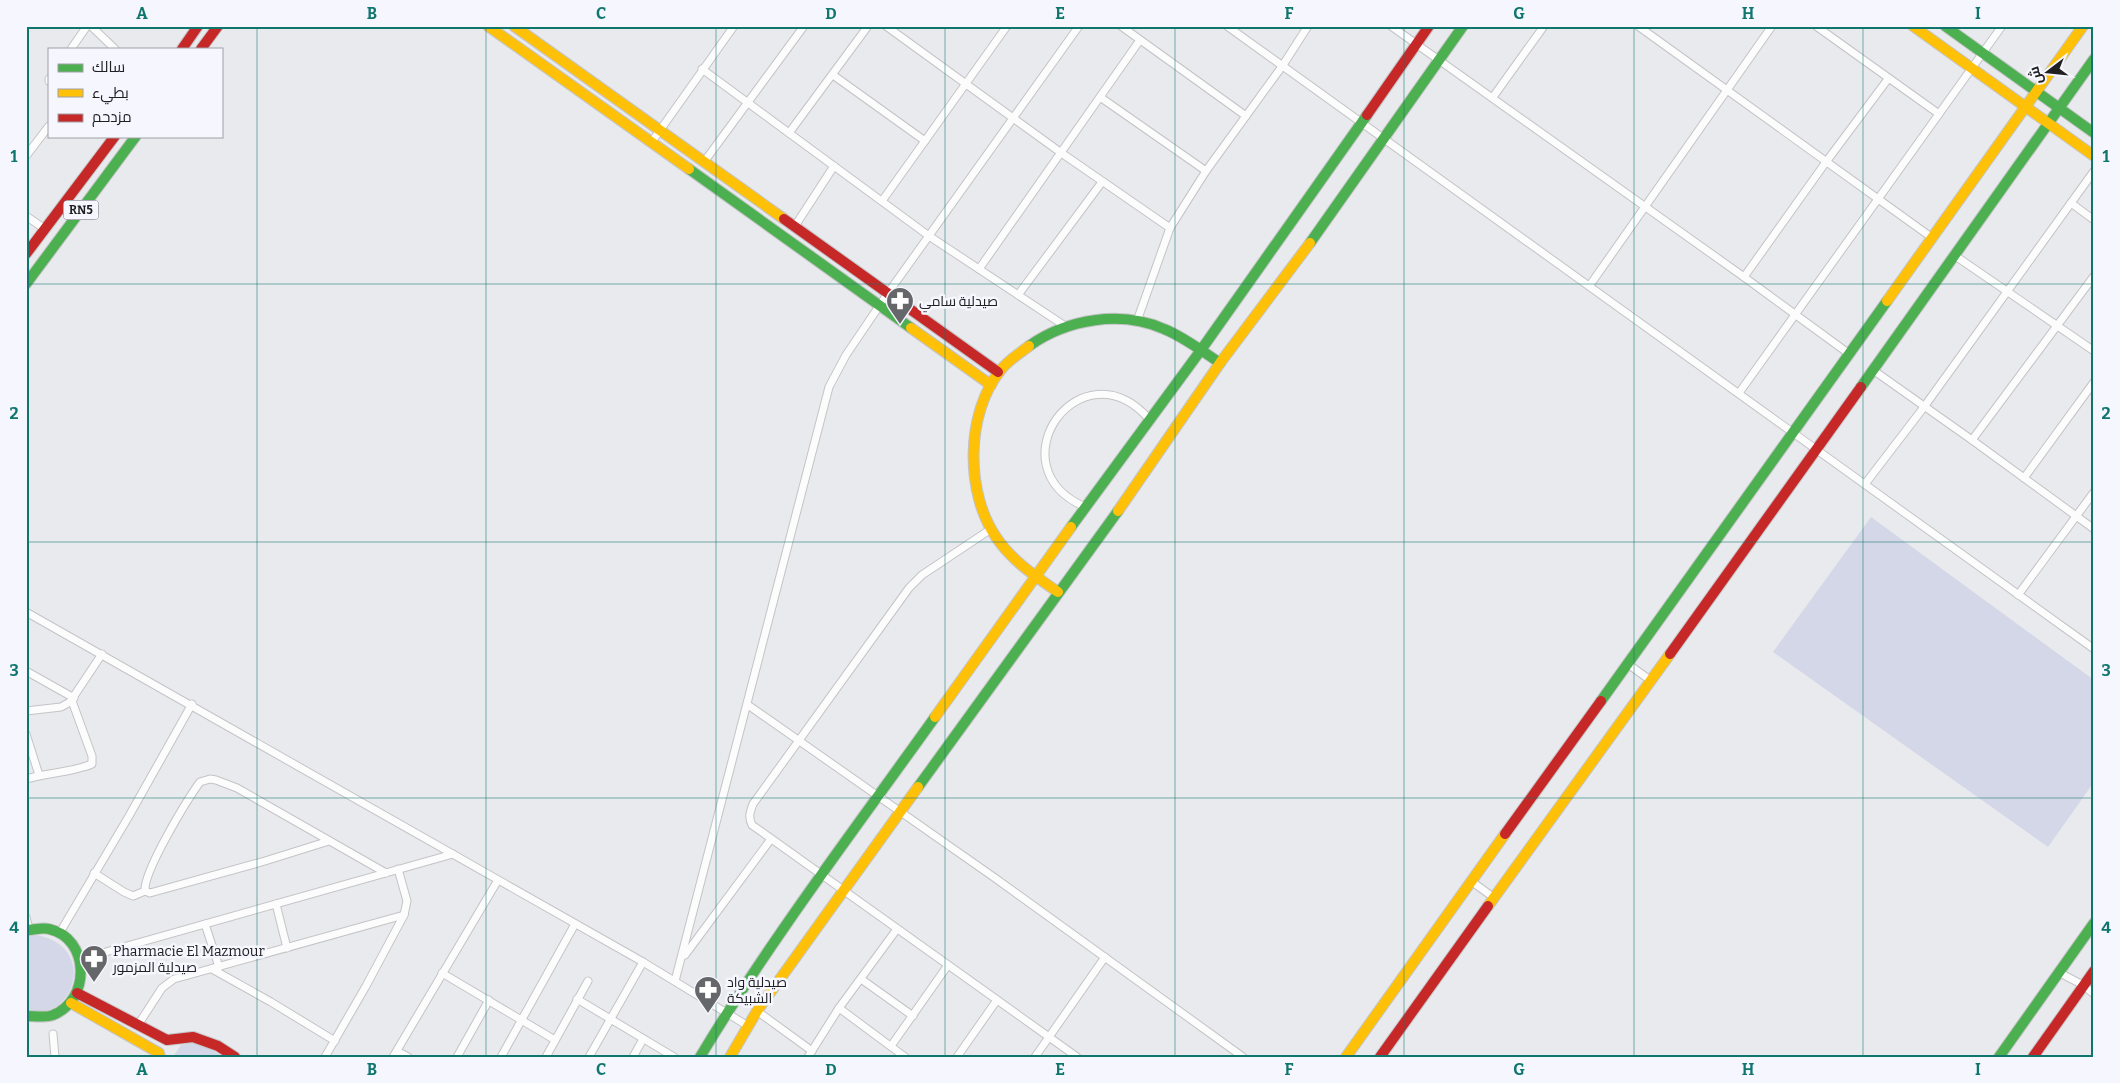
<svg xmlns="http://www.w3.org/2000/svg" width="2120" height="1083" viewBox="0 0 2120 1083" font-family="Bitter,Cairo,serif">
<rect width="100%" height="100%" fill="#e9eaee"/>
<g fill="#d4d7e7">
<polygon points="1871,517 2094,680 2094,782 2048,847 1773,652"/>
<path d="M36 935C100 946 73 1025 26 1010V936Z"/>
<polygon points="191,1043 199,1043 224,1057 173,1057 181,1045"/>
</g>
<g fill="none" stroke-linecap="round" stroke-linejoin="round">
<defs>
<g id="street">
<polyline points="91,26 115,49"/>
<polyline points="886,26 1060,152 1170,228"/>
<polyline points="1121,26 1246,116"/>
<polyline points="1227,26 2094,649"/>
<polyline points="1391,26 1744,277 1848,353"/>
<polyline points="1638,26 1931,237"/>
<polyline points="1816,26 1939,114"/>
<polyline points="71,49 87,26"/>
<polyline points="702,69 929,236 1065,326"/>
<polyline points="833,75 925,141"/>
<polyline points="49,79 49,81"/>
<polyline points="1100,97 1206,171"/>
<polyline points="1493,97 1544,26"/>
<polyline points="789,133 868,26"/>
<polyline points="651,143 734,26"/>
<polyline points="26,156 49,126"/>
<polyline points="704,162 804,26"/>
<polyline points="882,201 1007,26"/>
<polyline points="2071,203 2094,220"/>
<polyline points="26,216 45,229"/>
<polyline points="795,226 834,166"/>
<polyline points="1954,255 2094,351"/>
<polyline points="979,269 1140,40"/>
<polyline points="1744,277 1826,162 1888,79"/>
<polyline points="1590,285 1772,26"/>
<polyline points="1018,295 1102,182"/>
<polyline points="1137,321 1170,228 1206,171 1283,65 1308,26"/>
<polyline points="1873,370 1972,440 2094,529"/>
<polyline points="1739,393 2002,26"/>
<polyline points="1972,440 2094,276"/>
<polyline points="2024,478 2094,382"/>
<polyline points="1865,484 1924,407 2094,171"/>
<path d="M1085 507C992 466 1081 342 1149 419"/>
<path d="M991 529 922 575 909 588 753 804C750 812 748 817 752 825L1077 1057"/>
<polyline points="2018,595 2094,492"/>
<polyline points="26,612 643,962 748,1026"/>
<polyline points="1628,664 1650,680"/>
<polyline points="26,671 74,698"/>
<polyline points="748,705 995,878 1243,1057"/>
<polyline points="26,711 61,707 70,702 102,654"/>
<polyline points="26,734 39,775"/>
<path d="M26 779C47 773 73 772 92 764V756L72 701"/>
<polyline points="94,873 124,892 133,896 145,891 150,893 265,861 329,841"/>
<polyline points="1471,881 1493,897"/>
<path d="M145 891C143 872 187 800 200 782L210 779 216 780 237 788 386 873"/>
<polyline points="276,904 287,948"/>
<polyline points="26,917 29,929"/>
<polyline points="205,924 219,967"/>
<polyline points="59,934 129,816 192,704"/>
<polyline points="685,955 771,839"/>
<polyline points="81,959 453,854"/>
<polyline points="212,969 271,1002 335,1041"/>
<polyline points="2058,972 2083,985 2094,994"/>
<polyline points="442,973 555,1040"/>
<polyline points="861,979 913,1016"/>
<polyline points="675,981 829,387 846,355 888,293 1079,26"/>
<polyline points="577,999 674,1057"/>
<polyline points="839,1008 905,1057"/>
<polyline points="757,1011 812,1051"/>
<polyline points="138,1025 162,988 174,979 404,915 407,901 398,869"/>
<polyline points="53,1034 55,1057"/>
<polyline points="891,1046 948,965"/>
<polyline points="397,1051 408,1057"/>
<polyline points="325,1057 366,986 404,915"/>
<polyline points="393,1057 498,880"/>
<polyline points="457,1057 489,1000"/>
<polyline points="501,1057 575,924"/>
<polyline points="546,1057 588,981"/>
<polyline points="589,1057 643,962"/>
<polyline points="633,1057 643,1039"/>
<polyline points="808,1057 839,1008 897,929"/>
<polyline points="957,1057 997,1000"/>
<polyline points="1035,1057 1105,957"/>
</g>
<g id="fast">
<polyline points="1945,26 2094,133"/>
<polyline points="689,169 911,328"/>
<polyline points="1310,243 1463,26"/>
<polyline points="26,284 136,136"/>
<path d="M1029 346C1067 319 1121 310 1164 329 1184 337 1202 351 1220 363"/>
<polyline points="1861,387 2094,59"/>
<polyline points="1071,527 1201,350 1367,115"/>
<polyline points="1601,701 1887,301"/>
<polyline points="918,787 1118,511"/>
<path d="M26 930C33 930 43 927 49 929 90 938 91 1000 53 1015 46 1018 34 1016 26 1016"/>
<path d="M700 1057C771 939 855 829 935 717"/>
<polyline points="1999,1057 2094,923"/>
</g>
<g id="slow">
<polyline points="488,26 689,169"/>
<polyline points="514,26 784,219"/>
<polyline points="1913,26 2094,156"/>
<polyline points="1887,301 2083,26"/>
<polyline points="911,328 991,385"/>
<path d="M1029 346C1019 354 1007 361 1000 371 966 413 965 492 996 537 1011 560 1035 576 1058 592"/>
<polyline points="1118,511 1220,363 1310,243"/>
<polyline points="935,717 1071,527"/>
<polyline points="1488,906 1670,654"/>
<polyline points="71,1003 159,1053 160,1057"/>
<polyline points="730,1057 757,1011 918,787"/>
<polyline points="1346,1057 1505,834"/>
</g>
<g id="jam">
<polyline points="182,49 198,26"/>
<polyline points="201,49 218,26"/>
<polyline points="1367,115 1429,26"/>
<polyline points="784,219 998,372"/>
<polyline points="26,254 115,136"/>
<polyline points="1670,654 1861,387"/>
<polyline points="1505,834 1601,701"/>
<polyline points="77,993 167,1040 193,1037 218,1046 235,1057"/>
<polyline points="1380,1057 1488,906"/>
<polyline points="2033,1057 2094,971"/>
</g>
</defs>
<use href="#street" stroke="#c4c4c7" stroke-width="9"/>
<use href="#fast" stroke="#c4c4c7" stroke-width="12"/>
<use href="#slow" stroke="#c4c4c7" stroke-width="12"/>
<use href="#jam" stroke="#c4c4c7" stroke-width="12"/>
<use href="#street" stroke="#fcfcfc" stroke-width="7"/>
<use href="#fast" stroke="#4caf50" stroke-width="10"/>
<use href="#slow" stroke="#ffc107" stroke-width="10"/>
<use href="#jam" stroke="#c62828" stroke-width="10"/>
</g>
<path fill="none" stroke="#0f766e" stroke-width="1" stroke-opacity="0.55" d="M257 26V1057M486 26V1057M716 26V1057M945 26V1057M1175 26V1057M1404 26V1057M1634 26V1057M1863 26V1057M26 284H2094M26 542H2094M26 798H2094"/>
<defs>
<symbol id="pharmacy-pin" viewBox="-11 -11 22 30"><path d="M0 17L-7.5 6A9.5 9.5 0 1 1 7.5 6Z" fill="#66676a" stroke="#f5f6fe"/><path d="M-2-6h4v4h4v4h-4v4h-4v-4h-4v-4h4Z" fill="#fff"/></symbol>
</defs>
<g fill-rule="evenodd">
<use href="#pharmacy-pin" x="884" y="285" width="32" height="43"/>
<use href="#pharmacy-pin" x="78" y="943" width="32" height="43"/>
<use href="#pharmacy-pin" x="692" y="974" width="32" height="43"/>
</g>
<g text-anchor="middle" stroke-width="5" stroke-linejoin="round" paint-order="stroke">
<rect fill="#f5f6fe" stroke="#606065" stroke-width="1" x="63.5" y="200.5" width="35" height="19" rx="4"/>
<g font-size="12" font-weight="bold" fill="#202023">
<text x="81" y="214">RN5</text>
</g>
<g font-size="14" fill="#202023" stroke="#f5f6fe" text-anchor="start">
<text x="919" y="306">صيدلية سامي</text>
<text x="113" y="956">Pharmacie El Mazmour<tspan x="113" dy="16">صيدلية المزمور</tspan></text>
<text x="727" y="987">صيدلية واد<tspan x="727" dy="16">الشبيكة</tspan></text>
</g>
</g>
<rect width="2120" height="1083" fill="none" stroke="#f5f6fe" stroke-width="55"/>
<rect x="48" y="48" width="175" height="90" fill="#f5f6fe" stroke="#a0a0a6"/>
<rect x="58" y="64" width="25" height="8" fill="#4caf50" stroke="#a0a0a6"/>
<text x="92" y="72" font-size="15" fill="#202023">سالك</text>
<rect x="58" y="89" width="25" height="8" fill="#ffc107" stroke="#a0a0a6"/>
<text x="92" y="98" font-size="15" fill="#202023">بطيء</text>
<rect x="58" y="114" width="25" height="8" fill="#c62828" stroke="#a0a0a6"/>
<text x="92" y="122" font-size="15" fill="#202023">مزدحم</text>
<g transform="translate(2048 72) rotate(254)" stroke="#f5f6fe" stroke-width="4" paint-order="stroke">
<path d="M0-4L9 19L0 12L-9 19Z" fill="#202023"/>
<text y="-8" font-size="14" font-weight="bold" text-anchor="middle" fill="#202023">ش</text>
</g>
<rect x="28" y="28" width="2064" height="1028" fill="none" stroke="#0f766e" stroke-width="2"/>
<g font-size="16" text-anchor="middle" font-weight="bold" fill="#0f766e">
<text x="142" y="19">A</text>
<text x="372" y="19">B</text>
<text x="601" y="19">C</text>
<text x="831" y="19">D</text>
<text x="1060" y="19">E</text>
<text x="1289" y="19">F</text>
<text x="1519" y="19">G</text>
<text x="1748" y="19">H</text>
<text x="1978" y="19">I</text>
<text x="14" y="162">1</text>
<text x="2106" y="162">1</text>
<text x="14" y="419">2</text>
<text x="2106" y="419">2</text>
<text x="14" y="676">3</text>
<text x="2106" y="676">3</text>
<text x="14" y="933">4</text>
<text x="2106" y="933">4</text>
<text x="142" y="1075">A</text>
<text x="372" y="1075">B</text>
<text x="601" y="1075">C</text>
<text x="831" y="1075">D</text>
<text x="1060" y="1075">E</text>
<text x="1289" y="1075">F</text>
<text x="1519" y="1075">G</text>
<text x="1748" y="1075">H</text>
<text x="1978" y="1075">I</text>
</g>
</svg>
